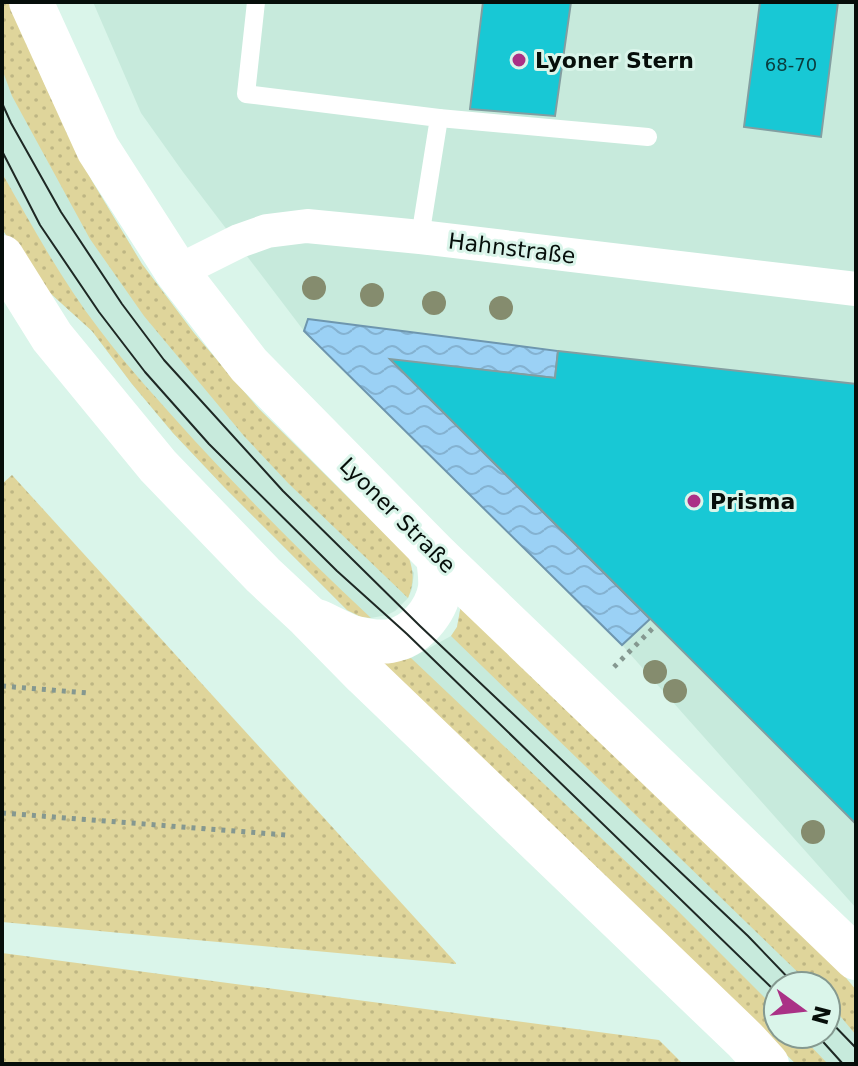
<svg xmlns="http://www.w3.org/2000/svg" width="858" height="1066" viewBox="0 0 858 1066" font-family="'DejaVu Sans',sans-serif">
<defs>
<pattern id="grass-dots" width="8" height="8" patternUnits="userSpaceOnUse" patternTransform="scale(2)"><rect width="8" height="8" fill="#dfd59b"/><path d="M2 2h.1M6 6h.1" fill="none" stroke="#beb684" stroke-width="1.8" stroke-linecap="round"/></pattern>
<pattern id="water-waves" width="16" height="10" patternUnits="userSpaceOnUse" patternTransform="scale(2)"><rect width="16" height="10" fill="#9bd1f5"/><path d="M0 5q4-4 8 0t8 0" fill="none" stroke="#84b2d1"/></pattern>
</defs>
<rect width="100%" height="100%" fill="#daf5ea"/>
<g fill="#c7eadc" fill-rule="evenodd">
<polygon points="2,2 92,181 142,264 194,333 259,409 398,546 414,573 412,589 408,598 395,611 387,615 371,618 361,617 347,610 225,488 173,433 132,384 92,331 50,293 2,229"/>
<polygon points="93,2 856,2 856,908 622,645 304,331 183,172 141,113"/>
<path d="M461 605 856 990V1064H796L382 658 398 662 411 658 451 636 457 627ZM778 986H826V1034H778Z"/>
</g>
<g fill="url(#grass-dots)">
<path d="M2 2H10L45 85 92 181 142 264 194 333 259 409 409 558C414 573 414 583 408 598L289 484 244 436 144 316 90 239 12 96 2 69Z"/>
<path d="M2 173C32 226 62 281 99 329 128 368 162 404 194 440 251 502 310 561 371 618L361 617 347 610 225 488 173 433 132 384 92 331 50 293 32 273 2 229Z"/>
<polygon points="12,475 456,963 456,964 2,922 2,484"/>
<polygon points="461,605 828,956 856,990 856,1035 826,999 826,986 812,986 451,636 457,627"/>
<path d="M360 648C379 657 390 665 411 658L675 908 772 1005 778 1012V1034H799L828 1064H796Z"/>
<polygon points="2,953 659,1040 683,1064 2,1064"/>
</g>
<polygon fill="url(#water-waves)" stroke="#6e96ae" stroke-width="2" points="308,319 558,351 555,378 391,360 650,619 622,645 304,331"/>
<g fill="#18c8d5" stroke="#829ea1" stroke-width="2">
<polygon points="483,2 571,2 555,116 470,109"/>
<polygon points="760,2 838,2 821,137 744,127"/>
<polygon points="558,351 856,384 856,824 390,359 555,378"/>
</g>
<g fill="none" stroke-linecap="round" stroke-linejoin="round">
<g stroke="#859890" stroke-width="5" stroke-dasharray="4 6" stroke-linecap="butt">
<polyline points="614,667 656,625"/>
<polyline points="2,686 88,693"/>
<polyline points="2,813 286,835"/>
</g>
<g stroke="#fff" stroke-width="18">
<polyline points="256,2 246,94 439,118 420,237"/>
<polyline points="439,118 648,137"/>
</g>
<polyline stroke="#fff" stroke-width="34" points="177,272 239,241 267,231 307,226 420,237 856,289"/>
<g stroke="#fff" stroke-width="44">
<polyline points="31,2 98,149 177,272 249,365 438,557 856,958"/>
<polyline points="2,257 52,337 158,466 263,575 308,617 365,675 745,1040 767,1064"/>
<path d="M317 621C329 626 340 633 352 637 364 640 378 643 390 641 415 637 436 612 440 588 441 578 439 567 438 557"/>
</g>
<g stroke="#1e2824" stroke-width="2">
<polyline points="2,103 11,123 61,212 122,304 164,360 283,491 420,626 748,936 796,986"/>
<polyline points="2,151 40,225 99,312 145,372 209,444 337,571 407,634 778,994"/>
<polyline points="826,1017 856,1048"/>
<polyline points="816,1034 843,1064"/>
</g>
</g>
<g fill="#858c6e">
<circle cx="314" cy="288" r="12"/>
<circle cx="372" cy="295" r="12"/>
<circle cx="434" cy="303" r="12"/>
<circle cx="501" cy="308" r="12"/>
<circle cx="655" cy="672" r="12"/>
<circle cx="675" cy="691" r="12"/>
<circle cx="813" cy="832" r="12"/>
</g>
<g fill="#aa3186" stroke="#daf5ea" stroke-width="3">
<circle cx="519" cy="60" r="8"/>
<circle cx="694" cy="501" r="8"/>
</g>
<g text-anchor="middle" stroke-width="6" stroke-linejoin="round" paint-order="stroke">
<g font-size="18" fill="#0a3c3d">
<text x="791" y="71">68-70</text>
</g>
<g font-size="22" font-weight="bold" fill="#060e0a" stroke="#daf5ea" text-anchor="start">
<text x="535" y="68">Lyoner Stern</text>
<text x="710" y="509">Prisma</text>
</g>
<g font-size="22" fill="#060e0a" stroke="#daf5ea">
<text transform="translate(512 248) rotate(7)" y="8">Hahnstraße</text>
<text transform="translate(398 515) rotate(45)" y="8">Lyoner Straße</text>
</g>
</g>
<rect width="858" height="1066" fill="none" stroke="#060e0a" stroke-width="8"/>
<g transform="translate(802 1010) rotate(105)"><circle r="38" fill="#daf5ea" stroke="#859990" stroke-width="2"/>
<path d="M0-6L14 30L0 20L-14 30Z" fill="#aa3186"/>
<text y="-12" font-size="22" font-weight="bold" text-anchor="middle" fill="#060e0a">N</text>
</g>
</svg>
